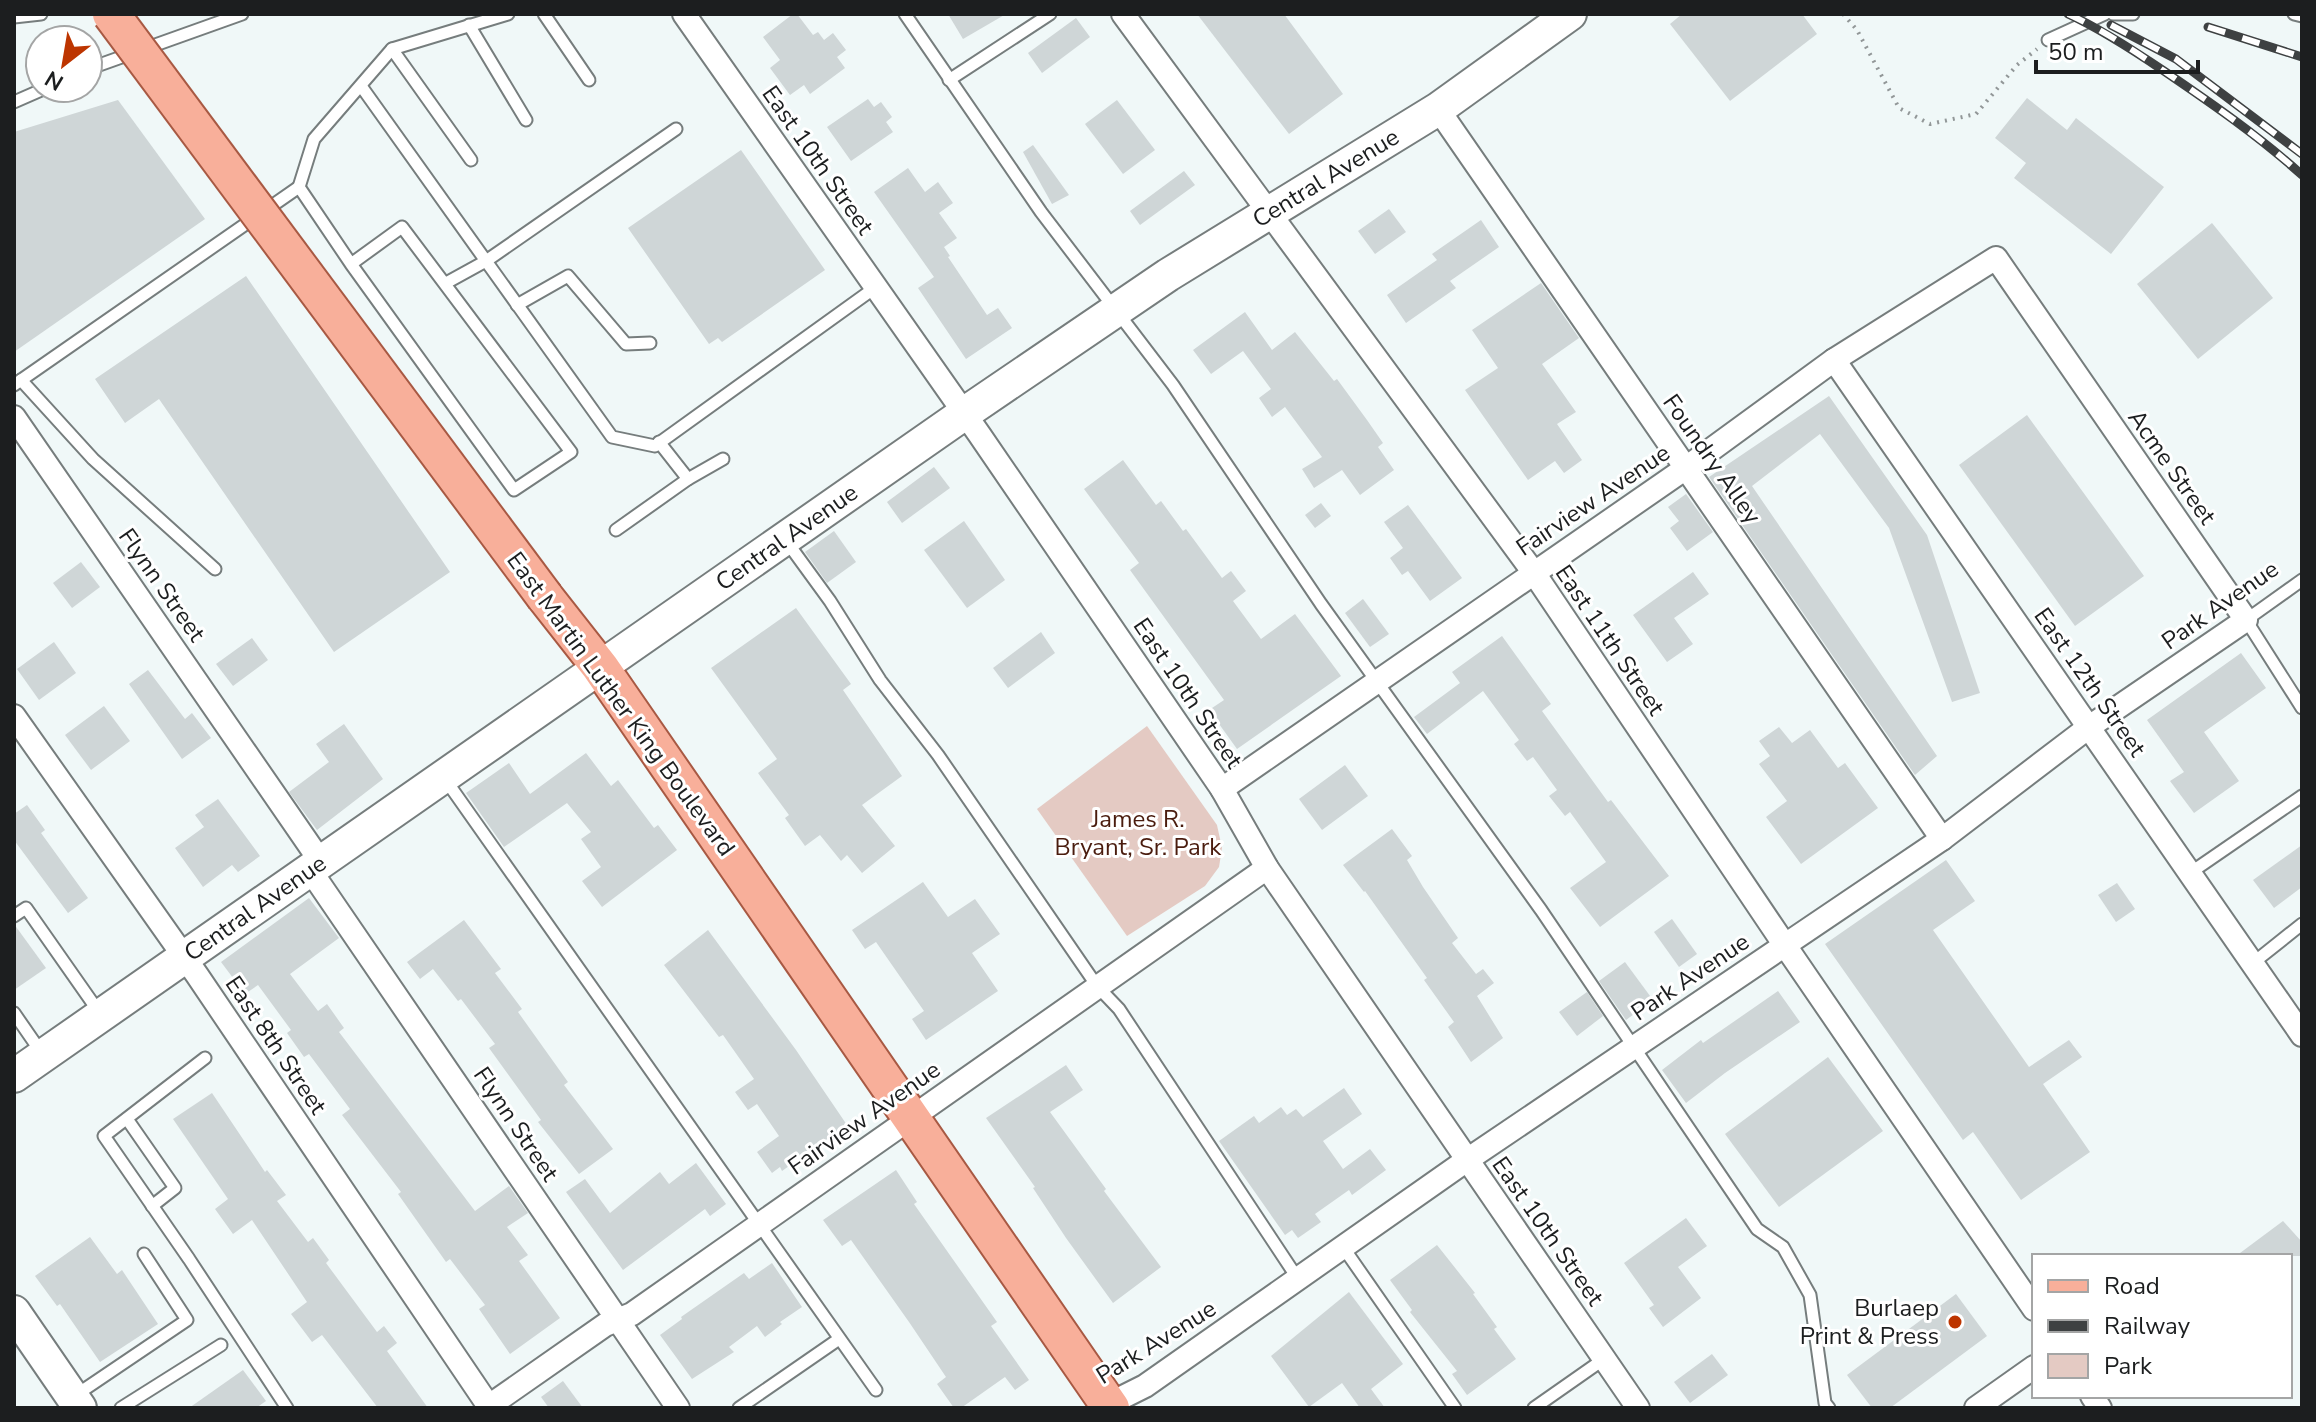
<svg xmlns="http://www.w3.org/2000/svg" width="2316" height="1422" viewBox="0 0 2316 1422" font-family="'Nunito Sans',sans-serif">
<rect width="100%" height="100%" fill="#f0f8f8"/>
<polygon fill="#e4cac3" points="1147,726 1217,825 1222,848 1219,867 1205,886 1127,936 1037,809"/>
<g fill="#cfd6d7">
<polygon points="793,14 797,14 813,35 818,32 824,40 833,33 846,50 837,57 845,68 810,94 804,85 790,95 770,68 780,60 763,37"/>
<polygon points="948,14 1006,14 963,39"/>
<polygon points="1197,14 1284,14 1343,94 1289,134"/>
<polygon points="1682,14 1802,14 1817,34 1730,101 1670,24"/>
<polygon points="1076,18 1090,37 1042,73 1028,53"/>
<polygon points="2027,98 2067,130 2076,118 2164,187 2111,254 2014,178 2026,163 1995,138"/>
<polygon points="868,99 874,107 881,102 892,117 886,122 893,132 851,161 827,127"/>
<polygon points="118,100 205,219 14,352 14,132"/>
<polygon points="1117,100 1155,150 1123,174 1085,124"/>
<polygon points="1033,145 1069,195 1052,204 1023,152"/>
<polygon points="741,150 825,270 722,342 718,338 709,344 628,228"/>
<polygon points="908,168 925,192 938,182 953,203 939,213 957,238 944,247 950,256 948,257 987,315 998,308 1012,328 966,359 918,288 934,277 874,192"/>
<polygon points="1184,171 1195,185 1140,225 1130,211"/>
<polygon points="1389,209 1406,232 1375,254 1358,231"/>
<polygon points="1481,220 1499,247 1450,281 1456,288 1406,323 1387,295 1437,260 1432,254"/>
<polygon points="2212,223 2273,298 2198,359 2137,284"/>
<polygon points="246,276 450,572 334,652 159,399 125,423 95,379"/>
<polygon points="1541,283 1579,338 1542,364 1576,412 1557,424 1582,460 1564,473 1555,461 1528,480 1465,390 1498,368 1472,330"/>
<polygon points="1245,312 1272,350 1295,332 1334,381 1337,379 1367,420 1383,443 1378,447 1394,470 1360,495 1342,470 1314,488 1302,469 1322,457 1285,407 1272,417 1259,398 1271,389 1243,351 1211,374 1193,350"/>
<polygon points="1829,396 1927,535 1980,693 1952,702 1889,528 1820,434 1752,486 1937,756 1915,775 1709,477"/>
<polygon points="2027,415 2144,576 2075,626 1959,465"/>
<polygon points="1123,460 1156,505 1161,501 1183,531 1186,529 1222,578 1231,571 1246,591 1233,601 1261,639 1295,614 1341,676 1237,749 1209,710 1224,700 1130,570 1139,563 1084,489"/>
<polygon points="934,467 950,488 902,523 887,502"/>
<polygon points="1686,494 1713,532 1687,551 1670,528 1679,521 1668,507"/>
<polygon points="1321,503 1331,516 1315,528 1305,515"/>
<polygon points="1408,505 1462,578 1430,601 1408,571 1402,575 1390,558 1403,548 1384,522"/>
<polygon points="964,521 1005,580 967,608 924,550"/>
<polygon points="834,531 856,562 827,583 805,552"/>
<polygon points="81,562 100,587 72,608 53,583"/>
<polygon points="1693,572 1709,594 1674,618 1693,644 1667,662 1633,615"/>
<polygon points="1363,599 1389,634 1370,647 1345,613"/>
<polygon points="796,608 851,684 843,690 902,776 862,805 895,846 862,873 847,855 841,861 820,835 805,846 785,818 789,815 758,773 777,759 711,668"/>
<polygon points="1041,632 1055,653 1008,688 993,668"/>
<polygon points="1502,636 1551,704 1542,711 1608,802 1611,800 1669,876 1600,927 1570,888 1606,862 1570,812 1565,816 1549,796 1557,790 1533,757 1527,761 1514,744 1519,740 1483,691 1427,734 1414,717 1460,683 1452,672"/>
<polygon points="252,638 268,660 233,686 216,664"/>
<polygon points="54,642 76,673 39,700 17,669"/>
<polygon points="2241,653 2266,688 2204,732 2239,781 2194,813 2170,781 2184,772 2147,720"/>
<polygon points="148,670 185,719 192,713 211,738 182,759 129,684"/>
<polygon points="104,706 130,741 91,770 65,735"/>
<polygon points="344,724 383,779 317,830 289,792 329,762 316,744"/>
<polygon points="1779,727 1792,743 1810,730 1838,768 1845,763 1878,808 1801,864 1766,817 1787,801 1759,764 1770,756 1759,741"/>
<polygon points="586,753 611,786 618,780 654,828 658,825 677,850 602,907 582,881 601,867 581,839 591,832 567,803 504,847 466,793 509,763 530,794"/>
<polygon points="1345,765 1368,796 1322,830 1299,799"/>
<polygon points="218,799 260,856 238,872 232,865 203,887 175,848 204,827 195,815"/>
<polygon points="27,805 45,830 41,833 88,898 68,913 14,840 14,814"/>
<polygon points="1392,829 1412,856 1407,860 1423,887 1458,938 1452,943 1476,974 1483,969 1494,983 1477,996 1503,1038 1471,1062 1448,1027 1454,1022 1424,980 1427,978 1365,891 1364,892 1343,865"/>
<polygon points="2302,845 2302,887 2274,908 2253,880"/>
<polygon points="1946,860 1975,901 1933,930 2029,1067 2069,1040 2082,1057 2043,1084 2090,1152 2021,1200 1973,1132 1963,1140 1825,944"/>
<polygon points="923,882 948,917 975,899 1000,934 972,953 998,991 926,1040 912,1019 924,1011 876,942 865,949 852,930"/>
<polygon points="2117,883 2135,909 2116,922 2098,895"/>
<polygon points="309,898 339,938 290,974 318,1011 327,1004 344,1028 339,1032 475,1211 509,1186 528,1213 507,1227 528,1255 519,1261 560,1318 510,1354 479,1309 485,1305 450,1259 446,1262 398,1194 401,1192 342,1115 350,1109 309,1054 304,1057 287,1033 291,1030 258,985 245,994 221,962"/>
<polygon points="1672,919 1697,954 1679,967 1654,932"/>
<polygon points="464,920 501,969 495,973 522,1009 518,1012 568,1082 564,1085 613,1149 579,1174 538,1122 541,1120 489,1048 495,1044 461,999 458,1001 433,969 420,979 407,962"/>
<polygon points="14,924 46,968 14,990"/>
<polygon points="708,930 796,1050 847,1125 782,1171 780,1167 772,1173 757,1152 779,1136 757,1104 748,1110 735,1092 754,1079 723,1035 719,1037 664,965"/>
<polygon points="1625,962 1653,1000 1626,1020 1599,981"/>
<polygon points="1778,991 1800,1022 1725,1073 1686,1103 1662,1070 1701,1040 1703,1043"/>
<polygon points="1587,992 1603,1016 1577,1036 1559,1012"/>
<polygon points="1828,1057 1883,1131 1779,1207 1725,1134"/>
<polygon points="1066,1065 1083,1090 1050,1112 1106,1189 1104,1191 1161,1267 1113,1303 1066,1238 1033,1188 1035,1187 986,1118"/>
<polygon points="1344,1088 1362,1114 1323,1141 1343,1169 1370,1149 1386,1170 1352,1195 1349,1190 1315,1214 1321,1222 1298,1238 1292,1230 1285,1235 1219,1141 1254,1116 1259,1123 1281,1107 1287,1115 1296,1109 1303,1117"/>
<polygon points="212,1093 265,1172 267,1170 286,1195 277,1201 308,1242 313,1238 329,1260 326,1263 377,1332 384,1326 397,1343 387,1351 428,1408 378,1408 322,1335 312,1342 291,1314 307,1302 252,1220 233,1234 215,1209 228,1199 173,1119"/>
<polygon points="696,1163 726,1204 710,1216 705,1209 623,1270 566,1192 585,1179 610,1213 660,1172 669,1184"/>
<polygon points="896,1170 917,1202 914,1204 997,1322 991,1326 1029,1380 1015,1390 1005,1377 961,1408 954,1408 937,1384 946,1377 909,1322 851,1240 842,1246 823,1220"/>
<polygon points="1686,1218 1707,1246 1678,1267 1701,1298 1663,1327 1649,1308 1654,1305 1624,1263"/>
<polygon points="2283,1221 2302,1242 2302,1256 2236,1256"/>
<polygon points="90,1237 117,1274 122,1270 158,1324 100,1362 60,1304 57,1306 35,1276"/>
<polygon points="1437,1245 1475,1293 1473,1294 1497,1327 1494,1329 1516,1359 1467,1395 1452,1374 1457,1371 1410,1312 1412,1310 1390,1280"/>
<polygon points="772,1263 802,1307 780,1322 782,1324 765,1337 757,1326 729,1347 734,1352 692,1379 660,1335 682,1319 681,1317 744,1273 749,1279"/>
<polygon points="1349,1292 1403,1364 1371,1389 1385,1408 1360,1408 1342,1383 1309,1407 1271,1356"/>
<polygon points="1956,1294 1987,1336 1890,1408 1872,1408 1847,1375"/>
<polygon points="1712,1354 1728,1375 1690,1403 1674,1382"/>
<polygon points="243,1370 266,1401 256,1408 189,1408"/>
<polygon points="563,1381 583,1408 549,1408 541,1397"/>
</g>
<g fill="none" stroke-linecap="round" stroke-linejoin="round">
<defs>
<g id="lane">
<polyline points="544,14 589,80"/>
<polyline points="905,14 1041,212 1173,385 1321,604 1541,910 1757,1229 1783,1247 1810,1295 1825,1403 1829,1408"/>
<polyline points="2113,14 2133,14"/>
<polyline points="2294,14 2302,16"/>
<polyline points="14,17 41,14"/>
<polyline points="469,25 526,120"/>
<polyline points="2048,40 2105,14"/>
<polyline points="392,49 471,160"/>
<polyline points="88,69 242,14"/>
<polyline points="949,80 1050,14"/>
<polyline points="361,86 486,261 446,283"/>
<polyline points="14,102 46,88"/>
<polyline points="676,129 486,261 612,437 655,446 876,287"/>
<polyline points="299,187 314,139 392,49 508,14"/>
<polyline points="517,305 568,276 626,344 650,343"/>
<polyline points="21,380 93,459 215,569"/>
<polyline points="14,385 299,187 351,264 514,490 571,452 402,227 351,264"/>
<polyline points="688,479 723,459"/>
<polyline points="616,530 688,479 659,442"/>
<polyline points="787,542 830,601 880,680 938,755 1097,986 1119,1009 1298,1279"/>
<polyline points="2302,580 2246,620 2302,708"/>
<polyline points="445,779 876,1390"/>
<polyline points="2190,873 2302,796"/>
<polyline points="14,916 26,908 101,1015"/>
<polyline points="2253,963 2302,924"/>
<polyline points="14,1013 41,1052"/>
<polyline points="205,1058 104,1136 189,1259 287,1408"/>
<polyline points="127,1119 175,1188 152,1206"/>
<polyline points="1343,1247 1455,1408"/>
<polyline points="73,1397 187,1320 144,1254"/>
<polyline points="121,1408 221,1345"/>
<polyline points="739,1408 839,1339"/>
<polyline points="1534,1408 1604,1359"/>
</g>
<g id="street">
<polyline points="684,14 979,434 1222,789 1267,868 1638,1408"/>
<polyline points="1123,14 1534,573 1784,944 2034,1309"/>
<polyline points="1438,109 1942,839"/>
<polyline points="1834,360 2302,1035"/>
<polyline points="14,417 321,862"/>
<polyline points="14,716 197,975 490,1408"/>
<polyline points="310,870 678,1408"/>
<polyline points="2092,1396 2100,1408"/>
<polyline points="489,1406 605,1325 632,1314 1267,868"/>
<polyline points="1101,1408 1145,1386 1467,1160 1942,839 2089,727 2246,620 1996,258 1834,360 1686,468 1222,789"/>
<polyline points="1976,1408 2034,1367"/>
</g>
<g id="secondary">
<path id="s1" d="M14 1076 965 413 1168 275 1438 109 1570 14"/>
<polyline points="14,1312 80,1408"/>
</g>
<polyline id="primary" points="545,597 600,667 1111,1408"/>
</defs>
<use href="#lane" stroke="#767d7d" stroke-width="15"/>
<use href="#street" stroke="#767d7d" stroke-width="26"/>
<use href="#secondary" stroke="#767d7d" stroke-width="36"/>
<use href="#primary" stroke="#a85943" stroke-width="40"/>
<polyline stroke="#929798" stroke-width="4" stroke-dasharray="2 6" stroke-linecap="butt" points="1843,14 1857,30 1899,108 1930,124 1976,114 2017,65 2037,49"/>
<use href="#lane" stroke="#fff" stroke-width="11"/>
<use href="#street" stroke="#fff" stroke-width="22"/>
<use href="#secondary" stroke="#fff" stroke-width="32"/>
<use href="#primary" stroke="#f8af9a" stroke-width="36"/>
<defs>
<g id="rail">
<path d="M2068 14C2101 29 2133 50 2164 71 2211 103 2259 136 2302 175"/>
<polyline points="2111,25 2176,59 2302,154"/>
<polyline points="2208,27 2302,57"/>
</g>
</defs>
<use href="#rail" stroke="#3e4142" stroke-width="9"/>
<use href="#rail" stroke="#fff" stroke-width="6" stroke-dasharray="18" stroke-linecap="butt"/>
<defs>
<polyline id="primary-bridge" points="111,14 545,597"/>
</defs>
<use href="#primary-bridge" stroke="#a85943" stroke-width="40" stroke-linecap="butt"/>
<use href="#primary-bridge" stroke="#f8af9a" stroke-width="36"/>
</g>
<circle fill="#bd3500" stroke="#fff" stroke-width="3" cx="1955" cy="1322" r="8"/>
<g text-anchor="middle" stroke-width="6" stroke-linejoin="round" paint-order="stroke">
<g font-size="24" fill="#1c1e1f" stroke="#fff">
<text transform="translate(818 160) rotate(55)" y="8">East 10th Street</text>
<text dy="8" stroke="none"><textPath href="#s1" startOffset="1590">Central Avenue</textPath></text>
<text transform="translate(1712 459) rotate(55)" y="8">Foundry Alley</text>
<text transform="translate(2172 467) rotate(55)" y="8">Acme Street</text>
<text transform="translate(1593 500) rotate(-34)" y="8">Fairview Avenue</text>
<text dy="8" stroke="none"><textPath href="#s1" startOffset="942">Central Avenue</textPath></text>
<text transform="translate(162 585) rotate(55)" y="8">Flynn Street</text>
<text transform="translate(2220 605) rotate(-35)" y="8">Park Avenue</text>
<text transform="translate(1610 640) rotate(56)" y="8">East 11th Street</text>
<text transform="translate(2090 682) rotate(55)" y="8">East 12th Street</text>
<text transform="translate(1188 693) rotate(56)" y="8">East 10th Street</text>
<text transform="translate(621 704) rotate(54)" y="8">East Martin Luther King Boulevard</text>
<text dy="8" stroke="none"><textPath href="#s1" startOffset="294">Central Avenue</textPath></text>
<text transform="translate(1690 977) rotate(-34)" y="8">Park Avenue</text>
<text transform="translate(276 1045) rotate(56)" y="8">East 8th Street</text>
<text transform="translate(864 1118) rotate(-35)" y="8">Fairview Avenue</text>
<text transform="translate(516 1124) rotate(56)" y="8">Flynn Street</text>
<text transform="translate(1548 1231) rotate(55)" y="8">East 10th Street</text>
<text transform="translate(1156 1342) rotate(-32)" y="8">Park Avenue</text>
</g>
<g font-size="24" fill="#4a1c0e" stroke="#fff">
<text x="1138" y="827">James R.<tspan x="1138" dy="28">Bryant, Sr. Park</tspan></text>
</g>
<g font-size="24" fill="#1c1e1f" stroke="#fff" text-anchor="end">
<text x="1939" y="1316">Burlaep<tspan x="1939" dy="28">Print &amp; Press</tspan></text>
</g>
</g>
<rect width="2316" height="1422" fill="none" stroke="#1c1e1f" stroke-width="32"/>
<rect x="2032" y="1254" width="260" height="144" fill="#ffffff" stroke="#a4a5a5" stroke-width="2"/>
<rect x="2048" y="1280" width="40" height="12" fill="#f8af9a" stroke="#a4a5a5" stroke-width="2"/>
<text x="2104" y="1294" font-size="24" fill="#1c1e1f">Road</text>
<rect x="2048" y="1320" width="40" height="12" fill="#3e4142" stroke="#a4a5a5" stroke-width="2"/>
<text x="2104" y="1334" font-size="24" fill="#1c1e1f">Railway</text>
<rect x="2048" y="1354" width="40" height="24" fill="#e4cac3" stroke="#a4a5a5" stroke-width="2"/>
<text x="2104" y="1374" font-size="24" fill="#1c1e1f">Park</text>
<g transform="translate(64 64) rotate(211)"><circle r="38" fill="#ffffff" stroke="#a4a5a5" stroke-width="2"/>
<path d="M0-6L14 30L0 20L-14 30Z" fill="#bd3500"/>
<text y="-12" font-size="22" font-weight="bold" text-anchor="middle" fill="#1c1e1f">N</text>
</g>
<path d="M2036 60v12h162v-12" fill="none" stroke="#1c1e1f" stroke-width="4"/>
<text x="2048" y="60" font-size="24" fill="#1c1e1f" stroke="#ffffff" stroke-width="6" paint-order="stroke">50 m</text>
</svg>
